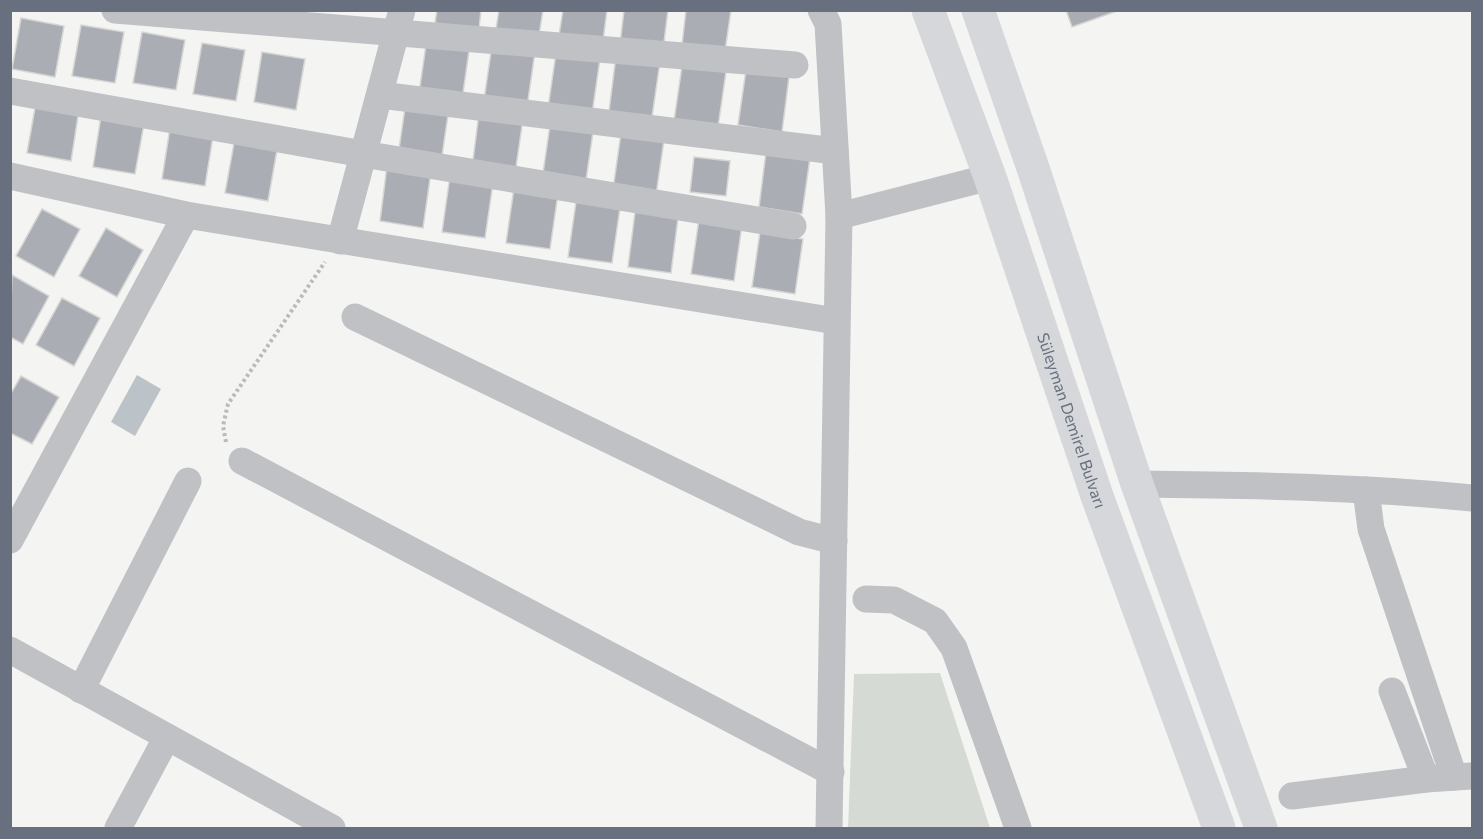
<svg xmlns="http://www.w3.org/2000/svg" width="1483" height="839" viewBox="0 0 1483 839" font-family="Commissioner,sans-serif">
<rect width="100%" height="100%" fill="#f4f5f2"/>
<polygon fill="#d5dbd4" points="940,673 990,828 848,828 854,674"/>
<polygon fill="#bbc2c8" points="137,375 161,389 135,436 111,422"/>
<g fill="#aaaeb4" stroke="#d6d6d4" stroke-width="1.5">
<polygon points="437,10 481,10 479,29 435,23"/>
<polygon points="499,10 543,10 539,35 496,29"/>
<polygon points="563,10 607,10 603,41 559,35"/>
<polygon points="624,10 668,10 663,50 620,44"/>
<polygon points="686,10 731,10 725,51 682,45"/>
<polygon points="1066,10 1120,10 1072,27"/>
<polygon points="21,18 64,26 55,77 12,69"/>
<polygon points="81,25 124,32 115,83 72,76"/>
<polygon points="142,32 185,40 176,90 133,83"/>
<polygon points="427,38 470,44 462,100 419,93"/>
<polygon points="202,43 245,50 236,101 193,94"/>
<polygon points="492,45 535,52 527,107 484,100"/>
<polygon points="262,52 305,59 296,110 254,102"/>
<polygon points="556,53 600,59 592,114 548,108"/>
<polygon points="616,56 660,62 652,117 609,111"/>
<polygon points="682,66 726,72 718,127 674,121"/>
<polygon points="746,70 789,77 782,132 738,125"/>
<polygon points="406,101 449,108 441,163 398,156"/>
<polygon points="36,102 79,110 71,161 27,153"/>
<polygon points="479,113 523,119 515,174 472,168"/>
<polygon points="101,116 144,124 135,174 93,167"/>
<polygon points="550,125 593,132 585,187 542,180"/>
<polygon points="170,128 213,136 205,186 162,179"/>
<polygon points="621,133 664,140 656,195 613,189"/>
<polygon points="234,143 277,150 268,201 225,193"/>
<polygon points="766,152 810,158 802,214 759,207"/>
<polygon points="694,157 730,161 726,196 690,192"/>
<polygon points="387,166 431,172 423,228 380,221"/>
<polygon points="450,176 493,183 485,238 442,232"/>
<polygon points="514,188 558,194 550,249 506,243"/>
<polygon points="576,202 620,208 612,263 568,257"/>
<polygon points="42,209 80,229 54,277 16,256"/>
<polygon points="635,212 678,218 671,273 628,267"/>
<polygon points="699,219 742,225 734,281 691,274"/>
<polygon points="106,228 143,250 117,297 79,276"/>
<polygon points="760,232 803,239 795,294 752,287"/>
<polygon points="12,275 49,296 23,344 10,337"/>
<polygon points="62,298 100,318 74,366 36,345"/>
<polygon points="21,376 59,397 32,444 10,433 10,395"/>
</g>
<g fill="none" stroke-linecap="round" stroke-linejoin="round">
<polyline stroke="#b8babc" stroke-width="4" stroke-dasharray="3 3" stroke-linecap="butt" points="226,442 223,426 228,404 325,262"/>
<g stroke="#bfc1c5" stroke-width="27">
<polyline points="115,10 795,65"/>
<polyline points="821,10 828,24 839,216 829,828"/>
<polyline points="10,91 363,154 793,226"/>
<polyline points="380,95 835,151"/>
<polyline points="10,176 186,215 836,321"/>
<polyline points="839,216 990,177"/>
<polyline points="340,241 402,10"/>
<polyline points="355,317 799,532 834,541"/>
<polyline points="242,461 831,772"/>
<path d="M1137 484C1249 485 1361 487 1472 498"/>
<polyline points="1366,490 1371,529 1454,777"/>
<polyline points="10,540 186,215"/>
<polyline points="866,599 894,600 935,621 954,648 1018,828"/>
<polyline points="10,650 332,828"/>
<polyline points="81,690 188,481"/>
<polyline points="1392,691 1426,779"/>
<polyline points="1292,796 1426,779 1471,776"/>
<polyline points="118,828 167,737"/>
</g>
<g stroke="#d5d7db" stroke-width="33">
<path id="s1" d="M928 10 990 177 1097 496 1219 828"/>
<polyline points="978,10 1033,168 1137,484 1261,828"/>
</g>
</g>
<g text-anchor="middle" stroke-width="6" stroke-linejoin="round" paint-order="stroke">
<g font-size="16" fill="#68707f" stroke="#fff">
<text dy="6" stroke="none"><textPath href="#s1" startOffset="435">Süleyman Demirel Bulvarı</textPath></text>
</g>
</g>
<rect width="1483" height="839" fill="none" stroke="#68707f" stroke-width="24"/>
</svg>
